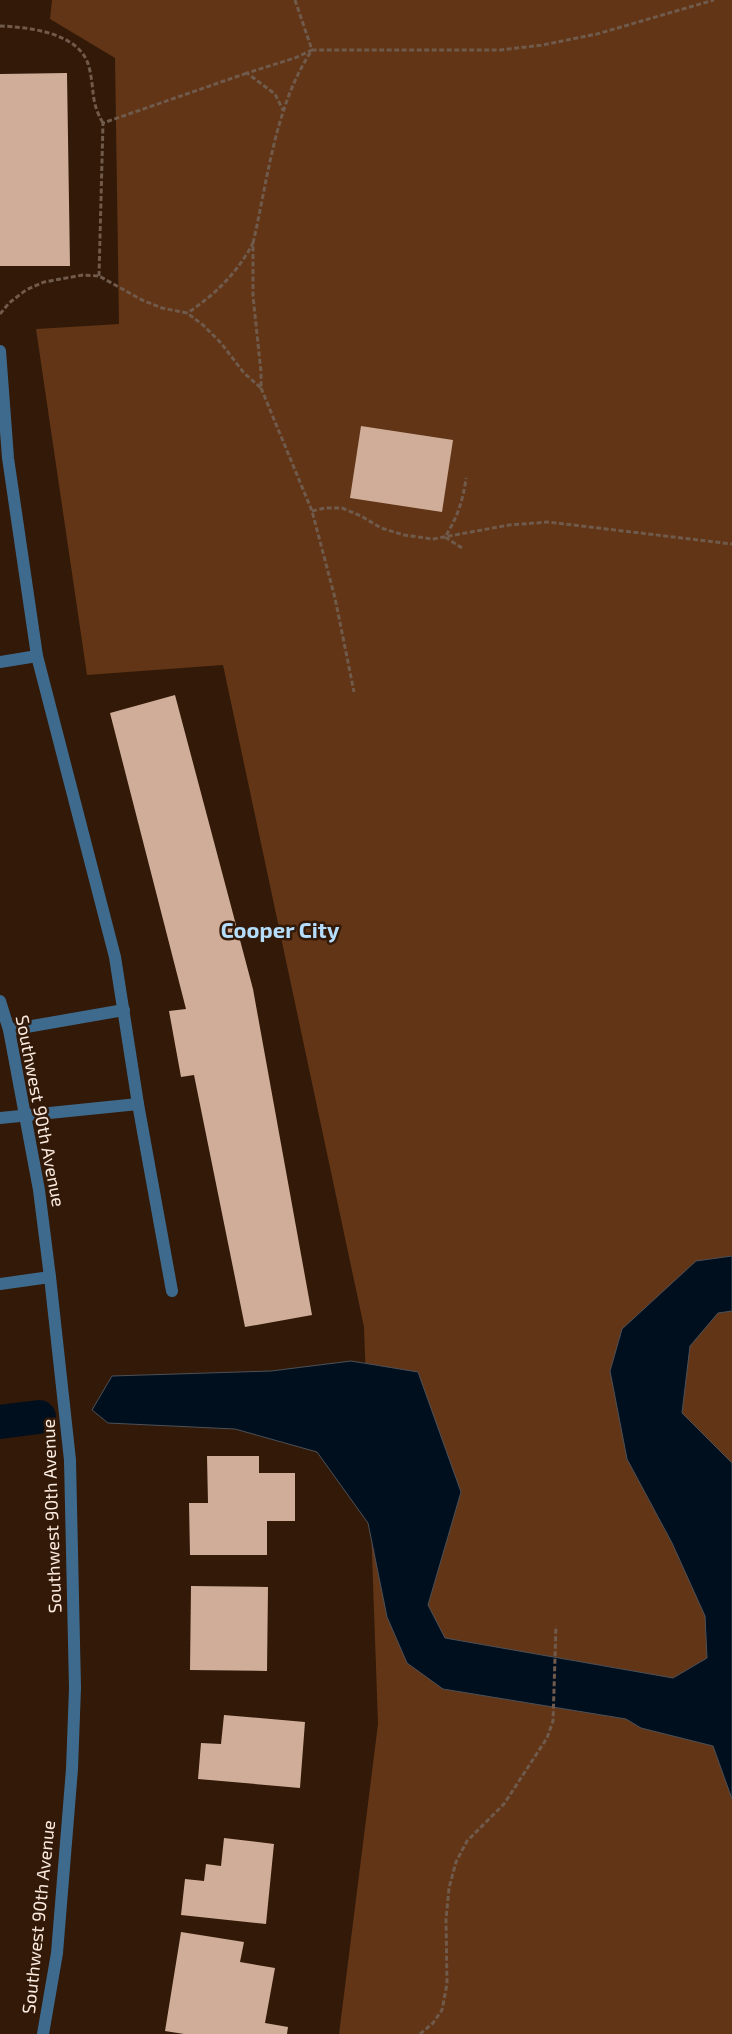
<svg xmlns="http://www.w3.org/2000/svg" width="732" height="2034" viewBox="0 0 732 2034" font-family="'Exo 2',sans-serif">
<rect width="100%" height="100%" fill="#321908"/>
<polygon fill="#613516" points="52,0 732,0 732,2034 339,2034 378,1724 364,1327 223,665 87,675 36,329 119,324 115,58 50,19"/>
<polygon fill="#000f1e" stroke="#4c5158" points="732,1256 732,1311 718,1313 690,1346 682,1413 732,1463 732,1799 713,1746 641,1728 626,1719 443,1689 407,1663 387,1617 368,1523 317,1452 235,1429 108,1423 92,1410 112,1376 271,1371 351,1361 418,1372 461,1492 428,1605 445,1638 673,1678 707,1658 705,1616 672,1543 627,1459 610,1371 622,1329 696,1261"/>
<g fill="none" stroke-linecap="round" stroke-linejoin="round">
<polyline stroke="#000f1e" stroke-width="34" points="0,1422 39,1417"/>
</g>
<g fill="#cfad99">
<polygon points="67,73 70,266 0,266 0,74"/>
<polygon points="361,426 453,440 442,512 350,498"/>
<polygon points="175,695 253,989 312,1315 245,1327 194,1075 181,1077 169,1011 186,1009 110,713"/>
<polygon points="207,1456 259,1456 259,1473 295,1473 295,1521 267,1521 267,1555 190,1555 189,1503 208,1503"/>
<polygon points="191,1586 268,1587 267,1671 190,1670"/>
<polygon points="224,1715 305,1722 300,1788 198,1779 201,1743 221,1744"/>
<polygon points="224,1838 274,1844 266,1924 181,1915 185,1879 204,1881 206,1864 221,1866"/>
<polygon points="181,1932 244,1942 240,1962 275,1968 265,2023 288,2027 287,2034 184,2034 165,2031"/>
</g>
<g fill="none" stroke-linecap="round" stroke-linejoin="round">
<g stroke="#705a4b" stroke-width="3" stroke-dasharray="5 2.5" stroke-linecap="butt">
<polyline points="295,0 312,50 500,50 543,45 597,34 714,0"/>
<path d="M0 26C29 27 81 33 89 67 95 90 90 101 103 123"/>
<path d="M253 243C268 179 275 105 312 50L295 58 247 73 275 94 283 110"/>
<polyline points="99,276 103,123 247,73"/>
<path d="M0 314 9 303 26 290 44 282 83 275 99 276 142 300 162 308 187 313 203 325 221 343 244 373 261 388V372L253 296V243C238 272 214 296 187 313"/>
<polyline points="261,388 312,511 335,598 354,692"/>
<polyline points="312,511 325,508 342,508 361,516 381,528 404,535 433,539 509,525 548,522 732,544"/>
<path d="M462 548 445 537C457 518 463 501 466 478"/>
<polyline points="420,2034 433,2023 442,2010 447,1984 446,1919 449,1888 456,1862 467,1841 504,1804 547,1738 553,1721 556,1626"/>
</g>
<g stroke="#3e6b8d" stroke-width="12">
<polyline points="0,351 8,458 37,656 0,662"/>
<polyline points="37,656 115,957 138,1104 172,1291"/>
<polyline points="0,1001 9,1030 39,1190 50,1277 70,1460 75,1688 72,1769 57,1953 43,2034"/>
<polyline points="9,1030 124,1010"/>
<polyline points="0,1118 138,1104"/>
<polyline points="0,1284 50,1277"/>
</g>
</g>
<g text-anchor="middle" stroke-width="5" stroke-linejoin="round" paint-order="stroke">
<g font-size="18" fill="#fcebe0" stroke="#321908">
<text transform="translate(40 1111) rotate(79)" y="6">Southwest 90th Avenue</text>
<text transform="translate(52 1516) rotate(-92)" y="6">Southwest 90th Avenue</text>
<text transform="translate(39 1917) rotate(-84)" y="6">Southwest 90th Avenue</text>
</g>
<g font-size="22" font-weight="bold" fill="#b5ddfc" stroke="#321908">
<text x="280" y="938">Cooper City</text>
</g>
</g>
</svg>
